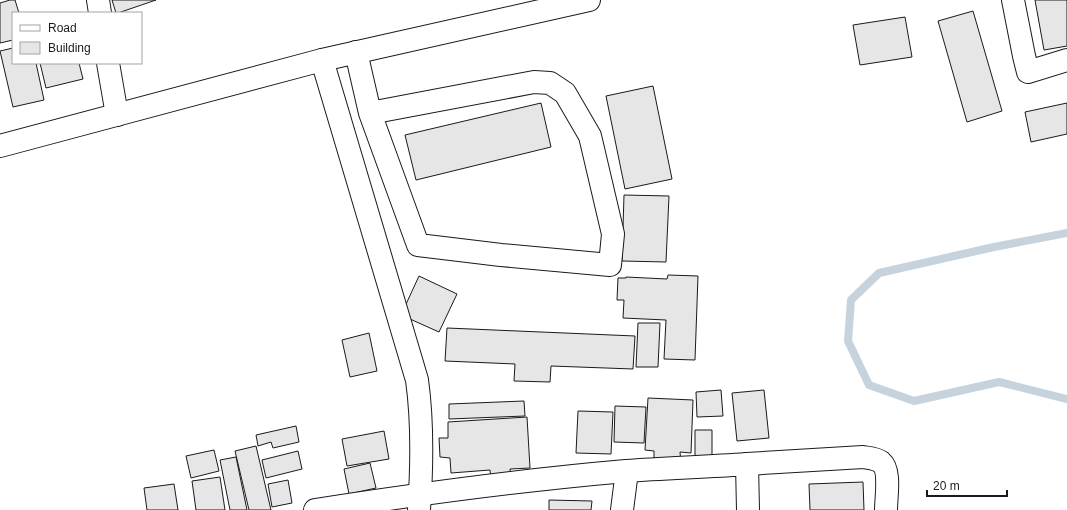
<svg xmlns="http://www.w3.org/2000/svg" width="1067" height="510" viewBox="0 0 1067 510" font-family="Helvetica,sans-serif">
<rect width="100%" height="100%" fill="#fff"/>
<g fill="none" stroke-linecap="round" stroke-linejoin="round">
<polyline stroke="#c6d2dc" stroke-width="8" points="1067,233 994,247 879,273 851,300 848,341 869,385 914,401 999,382 1067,399"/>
</g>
<g fill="#e6e6e6" stroke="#1a1a1a">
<polygon points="10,0 15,0 19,13 13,13 13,40 0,43 0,3"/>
<polygon points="112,0 156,0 118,13 116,13"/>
<polygon points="1035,0 1067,0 1067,46 1044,50"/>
<polygon points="973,11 1002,111 967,122 938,21"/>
<polygon points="905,17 912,57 860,65 853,25"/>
<polygon points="13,48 13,63 36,63 44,100 13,107 0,51"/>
<polygon points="40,63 79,63 83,79 46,88"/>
<polygon points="653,86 672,179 625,189 606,96"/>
<polygon points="541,103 551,147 416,180 405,135"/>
<polygon points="1067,103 1067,134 1031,142 1025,112"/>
<polygon points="624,195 669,196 666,262 622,261"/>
<polygon points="668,275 698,276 695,360 664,359 666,320 623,318 624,300 617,300 618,278 626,278 626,277 667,279"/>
<polygon points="419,276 457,294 439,332 401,315"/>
<polygon points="638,323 660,323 658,367 636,367"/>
<polygon points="447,328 635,336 633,369 551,366 550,382 514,381 515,364 445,361"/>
<polygon points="369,333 377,371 350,377 342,340"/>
<polygon points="721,390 723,416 697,417 696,392"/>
<polygon points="764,390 769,438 737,441 732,393"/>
<polygon points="648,398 693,400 691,453 680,452 681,464 654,464 654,451 645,450"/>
<polygon points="524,401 525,416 449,419 449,404"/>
<polygon points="615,406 646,407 644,443 614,442"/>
<polygon points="578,411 613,412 611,454 576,453"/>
<polygon points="527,417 530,468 510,469 511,478 491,481 490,470 451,473 450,458 440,457 439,438 448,438 448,422"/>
<polygon points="296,426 299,442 273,448 271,442 258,446 256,435"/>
<polygon points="695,430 712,430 712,457 695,456"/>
<polygon points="384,431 389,459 347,466 342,439"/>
<polygon points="256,446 271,510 249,510 235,451"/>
<polygon points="214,450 219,471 191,478 186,456"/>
<polygon points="298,451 302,469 266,478 262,460"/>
<polygon points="236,457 247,510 230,510 220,460"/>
<polygon points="370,463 376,488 349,494 344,469"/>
<polygon points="220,477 225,510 196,510 192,481"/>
<polygon points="288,480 292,503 272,507 268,484"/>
<polygon points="863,482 864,510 810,510 809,484"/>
<polygon points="174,484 178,510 147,510 144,488"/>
<polygon points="549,500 592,501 591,510 549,510"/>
</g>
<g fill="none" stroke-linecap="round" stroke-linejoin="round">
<defs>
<g id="minor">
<polyline points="98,0 100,13"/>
<polyline points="1013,0 1024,56 1028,72 1067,60"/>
<polyline points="356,52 370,113 534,82 550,83 565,93 590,136 613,234 610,265 501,255 418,245 370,113"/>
<path d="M322 60 417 380C423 423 422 467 419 510"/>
<polyline points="108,63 117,115"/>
<polyline points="0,146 322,60 589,0"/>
<path d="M747 464 863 457C869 458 875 458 881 462 891 470 886 497 886 510"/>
<path d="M315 510C418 494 522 480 626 471 666 468 707 467 747 464L748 510"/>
<polyline points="622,510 627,471"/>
</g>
</defs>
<use href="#minor" stroke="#1a1a1a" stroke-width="24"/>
<use href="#minor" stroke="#fff" stroke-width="22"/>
</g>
<rect x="12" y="12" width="130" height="52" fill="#ffffff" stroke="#a3a3a3"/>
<rect x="20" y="25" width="20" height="6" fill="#ffffff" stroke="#a3a3a3"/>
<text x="48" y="32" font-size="12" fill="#1a1a1a">Road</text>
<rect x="20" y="42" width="20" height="12" fill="#e6e6e6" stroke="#a3a3a3"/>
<text x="48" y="52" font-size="12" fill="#1a1a1a">Building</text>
<path d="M927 490v6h80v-6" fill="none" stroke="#1a1a1a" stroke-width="2"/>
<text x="933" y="490" font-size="12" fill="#1a1a1a" stroke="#ffffff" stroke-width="3" paint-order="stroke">20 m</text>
</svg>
